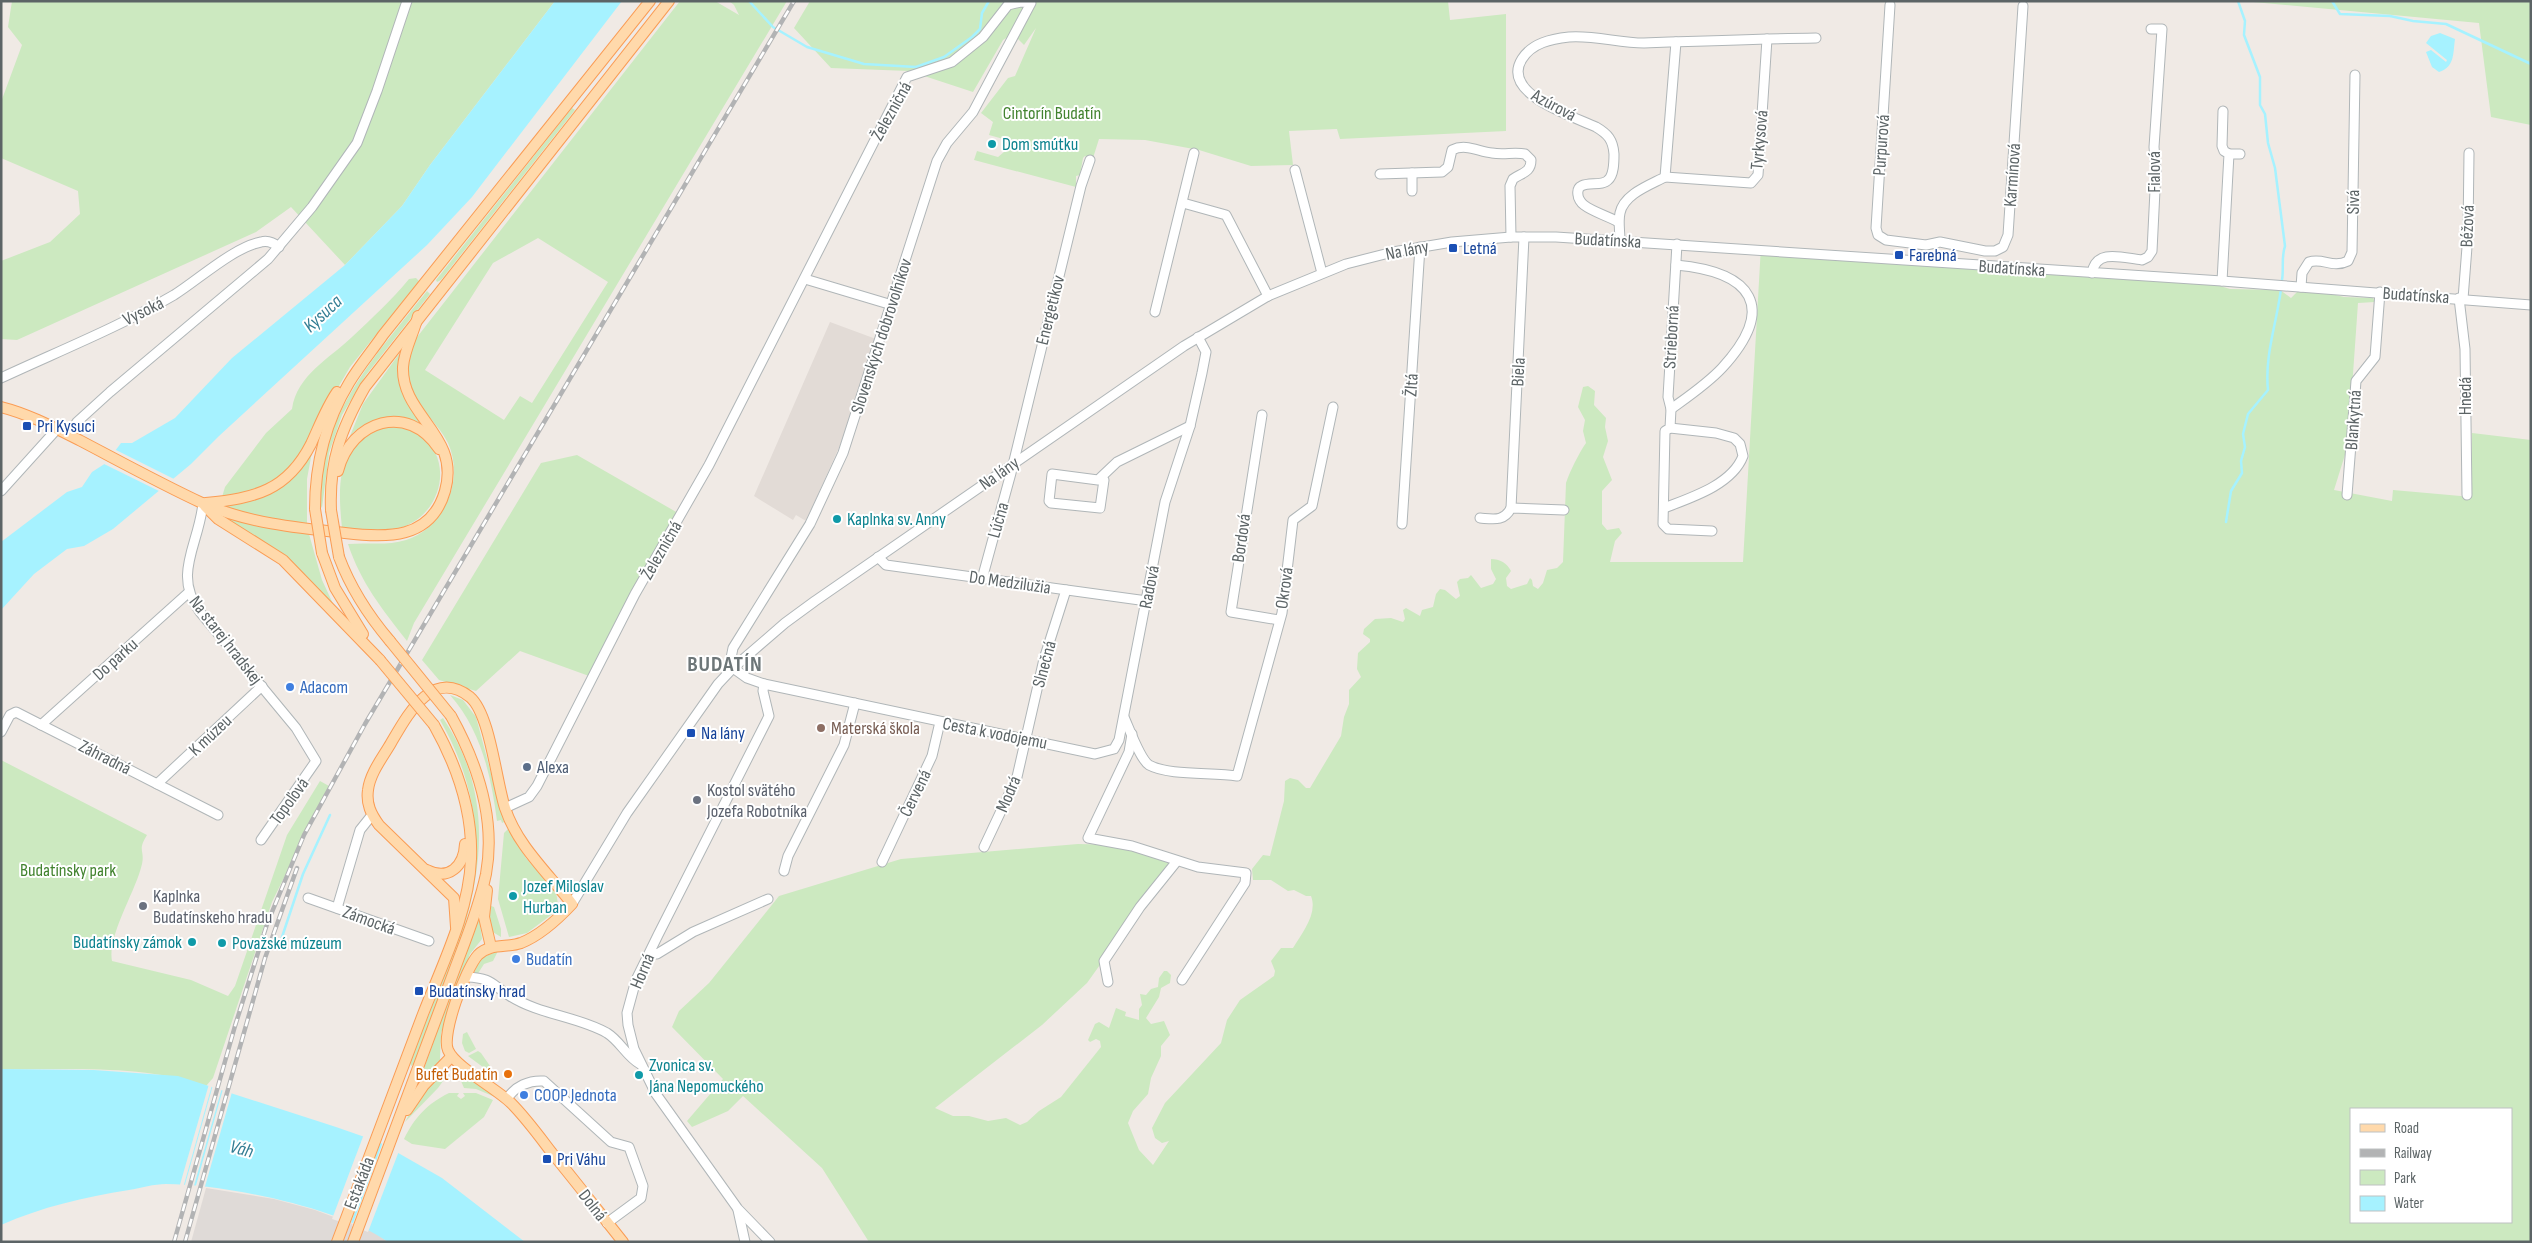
<svg xmlns="http://www.w3.org/2000/svg" width="2532" height="1243" viewBox="0 0 2532 1243" font-family="'Sofia Sans Condensed',sans-serif">
<rect width="100%" height="100%" fill="#f0eae5"/>
<polygon fill="#dfdad7" points="206,1188 274,1199 315,1210 374,1232 388,1242 191,1242"/>
<polygon fill="#e2dbd6" points="830,322 876,339 841,443 806,521 796,515 793,520 754,496"/>
<g fill="#cce9c0" fill-rule="evenodd">
<polygon points="12,1 555,1 430,165 402,206 345,265 291,207 256,232 17,340 1,339 1,261 50,242 80,214 78,191 1,158 1,102 22,45 8,27"/>
<path d="M680 1H715L739 15 734 5 729 1H787L414 623 407 641C382 609 361 583 348 544 368 542 387 546 406 540 444 528 465 480 448 443 437 421 415 407 409 382 405 367 410 354 414 341ZM538 238 608 282 532 403 520 396 504 420 425 370 493 263Z"/>
<polygon points="810,1 1448,1 1450,20 1506,14 1506,131 1340,139 1337,129 1289,131 1293,165 1251,166 1199,150 1145,140 1099,139 1093,158 1085,156 1083,158 1080,175 1076,176 1076,187 974,160 977,151 998,157 1004,152 1003,149 1007,140 989,135 993,122 981,113 1008,78 1015,76 1036,28 1024,45 1013,34 1003,40 973,92 909,71 831,68 794,28"/>
<polygon points="2243,1 2531,1 2531,125 2491,117 2479,23"/>
<polygon points="572,108 575,110 441,280 437,282 436,280"/>
<path d="M1761 246 2184 275 2230 289 2280 290 2291 298 2298 291 2315 290 2344 297 2373 298 2375 302 2358 303 2348 445 2334 490 2392 501 2393 490 2472 497V433L2531 440V1242H869L822 1168 743 1096 728 1111 692 1127 687 1121 723 1079 672 1027 679 1011 709 983 779 896 901 859 1078 844 1124 845 1183 860 1127 927 1087 983 1042 1025 935 1108 953 1116H969L988 1121 1006 1118 1020 1125 1027 1122 1039 1111 1061 1097 1101 1047 1100 1041 1096 1039 1090 1042 1088 1040 1095 1024 1099 1022 1109 1028 1116 1008 1126 1012 1125 1016 1139 1020V1009L1142 1005 1140 994 1146 995 1151 989 1158 987 1159 978 1164 971H1167L1171 975 1170 983 1161 988 1159 997 1146 1018 1151 1024 1164 1021 1170 1035 1161 1046V1056L1151 1078 1148 1094 1133 1111 1128 1123 1139 1150 1153 1165 1169 1141 1162 1143 1155 1138 1152 1128 1165 1103 1221 1043 1227 1020 1240 1000 1274 976 1275 971 1271 961 1281 948H1293C1302 933 1318 914 1311 896H1306L1294 890 1288 891 1271 880H1253L1252 869 1263 855 1270 856 1284 801 1285 781 1290 778 1298 780 1306 788H1310L1341 736 1344 717 1349 704V690L1361 677 1357 669 1358 653 1370 642V639L1363 634 1364 629 1375 619 1391 618 1403 622 1405 619 1403 610 1406 608 1420 616 1422 610 1433 607 1436 594 1440 589 1445 590 1456 599 1460 596 1457 582 1460 579 1468 578 1471 575 1481 588 1493 584 1496 579 1491 569V559C1500 559 1507 563 1511 571L1506 578 1507 586 1511 589 1527 584 1530 578 1532 580 1533 586 1538 589 1543 583 1547 570 1557 568 1563 562 1566 483C1570 471 1579 453 1586 443L1583 431 1585 420 1578 407 1583 387 1588 386 1595 391 1594 405 1606 418 1605 427 1608 441 1603 457 1612 480 1602 491V524L1607 530 1619 528 1622 533 1615 541 1610 562H1743ZM2351 1109H2511V1222H2351Z"/>
<path d="M409 279 416 278 419 281 350 367 294 463 276 480 254 492 222 497 225 487 266 433 292 409C297 375 329 359 352 337 372 318 392 300 409 279Z"/>
<path d="M427 291 430 294 366 375 342 415 329 453 322 508C318 502 320 490 321 482 327 406 381 349 427 291Z"/>
<path d="M399 354C400 359 398 367 399 374 400 396 411 411 426 427 397 422 373 411 350 436L363 404Z"/>
<path d="M393 426C402 428 411 429 419 434 455 459 442 513 403 527 384 534 362 530 342 528 337 481 337 435 393 426Z"/>
<path d="M312 452 307 479V523L268 519 222 506C271 502 280 484 312 452Z"/>
<polygon points="577,455 678,513 589,676 520,651 476,691 439,680 422,660 541,463"/>
<polygon points="220,515 268,528 309,534 322,580 335,608 307,579"/>
<path d="M450 695 463 700 476 717 504 822 502 823 501 820 497 821C491 775 481 730 450 695Z"/>
<path d="M443 718C520 832 456 951 414 1064L411 1066 410 1062C457 939 513 848 440 720Z"/>
<path d="M1 760 147 835C137 851 145 850 142 864 136 891 107 936 112 961L191 980 228 996 235 986 287 835 320 781 329 786 272 902 213 1078 206 1086C142 1064 68 1070 1 1069Z"/>
<polygon points="508,829 526,858 556,892 558,904 555,912 527,933 509,937 498,899 504,833"/>
<polygon points="491,906 494,907 501,929 501,937 491,931 487,916 490,916"/>
<polygon points="479,916 482,939 470,954 441,1033 440,1060 418,1085"/>
<polygon points="498,951 493,961 484,964 477,975 473,975 481,958"/>
<polygon points="467,1032 476,1049 469,1053 465,1051 462,1043 463,1034"/>
<polygon points="478,1051 481,1053 499,1079 468,1056"/>
<polygon points="451,1070 438,1088 405,1122 416,1102 443,1071"/>
<polygon points="458,1074 475,1081 495,1097 476,1089 464,1088"/>
<path d="M449 1093H459L457 1096 461 1099 465 1096 463 1093H476L493 1100 484 1117 445 1149 412 1144 404 1139C415 1117 427 1104 449 1093Z"/>
</g>
<g fill="#a6f2ff">
<polygon points="555,1 622,1 472,197 427,245 219,436 191,464 113,529 84,546 67,549 34,574 1,610 1,542 67,492 82,487 92,472 106,463 121,443 132,443 175,418 232,358 345,265 402,206 430,165"/>
<path d="M2440 33 2455 39C2453 53 2455 67 2439 72L2432 67 2426 52 2431 50 2446 62 2447 60 2426 43 2431 36Z"/>
<path d="M1 1069 94 1070 178 1076 336 1127 379 1142 442 1178 525 1242H388C341 1208 224 1184 166 1184 154 1184 141 1188 129 1190 84 1197 42 1207 1 1225Z"/>
</g>
<g fill="#f0eae5">
<polygon points="114,449 176,480 161,492 102,463"/>
<polygon points="209,1084 212,1085 183,1188 179,1188"/>
<polygon points="213,1085 222,1088 193,1189 184,1188"/>
<polygon points="223,1089 232,1092 204,1190 195,1189"/>
<polygon points="364,1134 381,1141 350,1225 332,1219"/>
<polygon points="383,1142 399,1151 368,1232 352,1226"/>
</g>
<g fill="none" stroke-linecap="round" stroke-linejoin="round">
<g stroke="#a6f2ff" stroke-width="2.5">
<polyline points="749,1 773,27 807,47 864,64 916,67 944,57 972,37 980,29 982,13 989,1"/>
<polyline points="2332,1 2340,14 2390,16 2413,21 2446,24 2531,64"/>
<path d="M2226 522 2231 491 2242 473 2241 461 2245 447 2243 434 2248 414 2268 390C2264 353 2279 317 2282 280 2284 268 2281 258 2285 246L2275 168 2268 143 2265 114 2260 105V77L2244 35 2245 21 2238 1"/>
<polyline points="281,940 303,874 330,815"/>
</g>
<defs>
<g id="minor">
<polyline points="1890,5 1876,228 1878,235 1886,240 1926,245 1940,242 1985,251 1995,251 2003,247 2008,235 2023,6"/>
<polyline points="2229,154 2240,154"/>
<polyline points="1295,170 1322,273"/>
<polyline points="1412,173 1412,191"/>
<path d="M1380 174 1442 172 1448 167 1452 150C1466 143 1479 152 1492 153 1503 155 1515 152 1525 154L1531 160C1531 173 1521 173 1513 179L1510 186 1511 237"/>
<polyline points="1665,177 1751,183 1758,175 1767,39"/>
<polyline points="1183,203 1226,215 1268,296"/>
<path d="M1618 222C1608 216 1593 212 1584 205 1581 203 1578 198 1578 195 1575 178 1601 188 1608 180 1614 175 1614 162 1614 154 1613 140 1608 134 1596 127 1573 116 1500 94 1522 59 1532 43 1551 39 1569 37 1594 35 1619 43 1644 43 1702 41 1759 39 1816 38"/>
<path d="M1620 241C1620 231 1618 222 1620 213 1624 194 1650 185 1665 177L1676 42"/>
<polyline points="1677,244 1668,397 1671,409 1670,428 1665,431 1663,524 1668,529 1712,531"/>
<path d="M2092 273C2096 248 2123 258 2142 260L2148 257 2152 251 2156 170 2154 147 2162 29H2151"/>
<polyline points="805,279 892,305"/>
<polyline points="2222,281 2229,154 2224,151 2222,146 2223,111"/>
<path d="M2301 287 2302 273 2309 262C2323 257 2332 269 2348 261L2352 252 2355 75"/>
<polyline points="2459,298 2465,349 2467,495"/>
<polyline points="2463,299 2468,234 2469,153"/>
<polyline points="1155,312 1194,153"/>
<path d="M1 378C59 351 119 327 174 295 198 280 234 247 261 242 268 240 274 243 279 247"/>
<path d="M1671 409C1689 396 1707 384 1722 368 1778 307 1752 272 1676 265"/>
<polyline points="1262,415 1231,612 1279,620"/>
<polyline points="69,435 77,422 110,392 268,259 312,207 357,143 377,91 407,1"/>
<polyline points="1098,480 1104,480 1100,508 1051,503 1049,501 1052,474 1098,480 1117,462 1190,426"/>
<polyline points="1,491 57,429"/>
<polyline points="2347,495 2356,381 2375,357 2380,292"/>
<path d="M203 503C199 545 172 574 200 612L296 728 316 761 261 840"/>
<polyline points="1511,508 1524,237"/>
<path d="M1664 508C1690 498 1732 485 1743 456L1740 444 1734 438 1716 433 1670 428"/>
<path d="M1480 518C1493 519 1504 522 1511 508L1564 510"/>
<polyline points="1402,524 1420,247"/>
<polyline points="878,557 886,565 1147,601"/>
<polyline points="982,579 1011,473 1081,186 1090,160"/>
<polyline points="764,684 763,691 769,716 658,935 636,980 627,1013 628,1025 634,1049 656,1094 738,1209 770,1242"/>
<path d="M1124 717C1129 728 1140 759 1149 765 1169 776 1213 772 1237 776L1282 613 1293 520 1312 506 1333 407"/>
<polyline points="41,725 188,593"/>
<polyline points="1,732 10,715 16,712 218,815"/>
<polyline points="1132,734 1129,752 1088,838 1132,846 1198,867 1246,873 1245,883 1182,980"/>
<polyline points="157,784 262,686"/>
<polyline points="505,808 529,797 537,786 635,594 709,465 907,77 952,62 983,37 1008,5 1021,2 1031,3 973,112 947,143 937,161 843,453 810,524 733,648 731,658 733,668 747,678 764,684 1095,754 1114,749 1119,740 1165,502 1190,426 1202,373 1206,352 1198,337"/>
<polyline points="984,847 1017,777 1044,659 1066,590"/>
<polyline points="882,862 932,756 940,722"/>
<polyline points="784,871 788,856 844,745 855,703"/>
<polyline points="308,898 429,941"/>
<polyline points="572,904 627,813 718,684 733,668 785,623 815,601 1184,346 1268,296 1346,264 1393,252 1452,242 1511,237 1556,237 2222,281 2531,305"/>
<polyline points="337,908 360,830 372,815"/>
<polyline points="650,953 657,954 693,932 768,899"/>
<path d="M467 977C492 978 491 984 510 996 540 1015 577 1016 607 1033 620 1041 627 1057 640 1064"/>
<polyline points="1108,982 1104,961 1140,907 1177,861"/>
<path d="M507 1099C515 1086 529 1080 544 1081L611 1142 629 1147 643 1186 641 1198 607 1223"/>
<polyline points="738,1210 745,1242"/>
</g>
<g id="major">
<path d="M1 407C29 414 55 428 81 441 121 462 161 484 202 503 247 523 297 528 345 533 386 538 431 540 445 491 461 435 401 416 403 367 404 350 414 333 418 316"/>
<path d="M338 471C351 420 408 402 439 449"/>
<path d="M206 503C255 498 287 491 311 444 319 427 326 408 337 392"/>
<polyline points="205,506 218,519 283,560 380,660"/>
<path d="M315 509C315 464 326 421 349 383 359 366 372 351 383 335L650 1"/>
<path d="M331 510C329 461 341 429 365 387L669 1"/>
<polyline points="322,553 335,588 363,634"/>
<path d="M339 557C351 589 368 615 390 641"/>
<path d="M427 870C449 881 464 866 465 844"/>
<polyline points="487,890 484,917 491,947"/>
<path d="M456 927 454 898 379 825C371 814 366 804 368 790 370 773 383 757 391 743 407 716 432 667 470 697 490 714 496 780 505 808 517 845 548 873 572 904 558 919 541 935 521 943 507 948 490 943 478 955 466 968 441 1034 448 1050 455 1067 496 1088 511 1103 526 1118 539 1136 552 1153 576 1182 599 1212 623 1242"/>
<polyline points="407,1110 424,1085 451,1057"/>
<path d="M337 1242C366 1166 394 1090 423 1014 442 965 469 912 471 859 473 811 457 766 434 725"/>
<path d="M353 1242 460 955C470 929 480 902 486 874 496 819 477 763 451 716"/>
</g>
</defs>
<use href="#minor" stroke="#b0b6b8" stroke-width="11"/>
<use href="#major" stroke="#fa9c54" stroke-width="12"/>
<use href="#minor" stroke="#fff" stroke-width="9"/>
<use href="#major" stroke="#ffd9ab" stroke-width="10"/>
<defs>
<g id="rail">
<polyline points="174,1242 235,1026 267,924 304,835 365,724 794,1"/>
<polyline points="185,1242 265,958 297,868"/>
</g>
</defs>
<use href="#rail" stroke="#b2b3b4" stroke-width="4.5"/>
<use href="#rail" stroke="#fff" stroke-width="2.5" stroke-dasharray="8" stroke-linecap="butt"/>
<defs>
<g id="major-bridge">
<polyline points="315,509 322,553"/>
<polyline points="331,510 339,557"/>
<polyline points="390,641 451,716"/>
<polyline points="380,660 434,725"/>
</g>
</defs>
<use href="#major-bridge" stroke="#fa9c54" stroke-width="12" stroke-linecap="butt"/>
<use href="#major-bridge" stroke="#ffd9ab" stroke-width="10"/>
</g>
<g fill="#0f9aa8" stroke="#fff" stroke-width="2">
<circle cx="992" cy="144" r="5"/>
<circle cx="837" cy="519" r="5"/>
<circle cx="513" cy="896" r="5"/>
<circle cx="192" cy="942" r="5"/>
<circle cx="222" cy="943" r="5"/>
<circle cx="639" cy="1075" r="5"/>
</g>
<g fill="#1a4fb4" stroke="#fff" stroke-width="2">
<rect x="1448" y="243" width="10" height="10" rx="2.5"/>
<rect x="1894" y="250" width="10" height="10" rx="2.5"/>
<rect x="22" y="421" width="10" height="10" rx="2.5"/>
<rect x="686" y="728" width="10" height="10" rx="2.5"/>
<rect x="414" y="986" width="10" height="10" rx="2.5"/>
<rect x="542" y="1154" width="10" height="10" rx="2.5"/>
</g>
<g fill="#3f7fe0" stroke="#fff" stroke-width="2">
<circle cx="290" cy="687" r="5"/>
<circle cx="516" cy="959" r="5"/>
<circle cx="524" cy="1095" r="5"/>
</g>
<circle fill="#8d6e63" stroke="#fff" stroke-width="2" cx="821" cy="728" r="5"/>
<circle fill="#5c6f8a" stroke="#fff" stroke-width="2" cx="527" cy="767" r="5"/>
<g fill="#6b7280" stroke="#fff" stroke-width="2">
<circle cx="697" cy="800" r="5"/>
<circle cx="143" cy="906" r="5"/>
</g>
<circle fill="#e8710a" stroke="#fff" stroke-width="2" cx="508" cy="1074" r="5"/>
<g text-anchor="middle" stroke-width="4" stroke-linejoin="round" paint-order="stroke">
<g font-size="18" fill="#5c6466" stroke="#fff">
<text transform="translate(1554 105) rotate(28)" y="6">Azúrová</text>
<text transform="translate(891 111) rotate(-61)" y="6">Železničná</text>
<text transform="translate(1759 140) rotate(-85)" y="6">Tyrkysová</text>
<text transform="translate(1881 145) rotate(-86)" y="6">Purpurová</text>
<text transform="translate(2154 172) rotate(-90)" y="6">Fialová</text>
<text transform="translate(2012 175) rotate(-86)" y="6">Karmínová</text>
<text transform="translate(2353 202) rotate(-89)" y="6">Sivá</text>
<text transform="translate(2467 226) rotate(-88)" y="6">Béžová</text>
<text transform="translate(1608 240) rotate(3)" y="6">Budatínska</text>
<text transform="translate(1407 250) rotate(-11)" y="6">Na lány</text>
<text transform="translate(2012 268) rotate(4)" y="6">Budatínska</text>
<text transform="translate(2416 295) rotate(4)" y="6">Budatínska</text>
<text transform="translate(1050 310) rotate(-76)" y="6">Energetikov</text>
<text transform="translate(143 311) rotate(-26)" y="6">Vysoká</text>
<text transform="translate(881 336) rotate(-72)" y="6">Slovenských dobrovoľníkov</text>
<text transform="translate(1671 337) rotate(-87)" y="6">Strieborná</text>
<text transform="translate(1518 372) rotate(-87)" y="6">Biela</text>
<text transform="translate(1411 385) rotate(-86)" y="6">Žltá</text>
<text transform="translate(2465 396) rotate(-90)" y="6">Hnedá</text>
<text transform="translate(2353 420) rotate(-86)" y="6">Blankytná</text>
<text transform="translate(999 473) rotate(-35)" y="6">Na lány</text>
<text transform="translate(998 520) rotate(-74)" y="6">Lúčna</text>
<text transform="translate(1241 538) rotate(-82)" y="6">Bordová</text>
<text transform="translate(661 550) rotate(-60)" y="6">Železničná</text>
<text transform="translate(1010 582) rotate(8)" y="6">Do Medzilužia</text>
<text transform="translate(1149 587) rotate(-79)" y="6">Radová</text>
<text transform="translate(1284 588) rotate(-82)" y="6">Okrová</text>
<text transform="translate(226 640) rotate(52)" y="6">Na starej hradskej</text>
<text transform="translate(115 659) rotate(-42)" y="6">Do parku</text>
<text transform="translate(1044 664) rotate(-75)" y="6">Slnečná</text>
<text transform="translate(995 733) rotate(11)" y="6">Cesta k vodojemu</text>
<text transform="translate(210 735) rotate(-43)" y="6">K múzeu</text>
<text transform="translate(105 757) rotate(27)" y="6">Záhradná</text>
<text transform="translate(915 793) rotate(-64)" y="6">Červená</text>
<text transform="translate(1008 794) rotate(-67)" y="6">Modrá</text>
<text transform="translate(289 801) rotate(-54)" y="6">Topoľová</text>
<text transform="translate(369 920) rotate(20)" y="6">Zámocká</text>
<text transform="translate(642 971) rotate(-67)" y="6">Horná</text>
<text transform="translate(359 1183) rotate(-69)" y="6">Estakáda</text>
<text transform="translate(593 1205) rotate(52)" y="6">Dolná</text>
</g>
<g font-size="18" fill="#42832f" stroke="#fff">
<text x="1052" y="119">Cintorín Budatín</text>
<text x="68" y="876">Budatínsky park</text>
</g>
<g font-size="18" fill="#0d838f" stroke="#fff" text-anchor="start">
<text x="1002" y="150">Dom smútku</text>
<text x="847" y="525">Kaplnka sv. Anny</text>
<text x="523" y="892">Jozef Miloslav<tspan x="523" dy="21">Hurban</tspan></text>
<text x="182" y="948" text-anchor="end">Budatínsky zámok</text>
<text x="232" y="949">Považské múzeum</text>
<text x="649" y="1071">Zvonica sv.<tspan x="649" dy="21">Jána Nepomuckého</tspan></text>
</g>
<g font-size="18" fill="#164399" stroke="#fff" text-anchor="start">
<text x="1463" y="254">Letná</text>
<text x="1909" y="261">Farebná</text>
<text x="37" y="432">Pri Kysuci</text>
<text x="701" y="739">Na lány</text>
<text x="429" y="997">Budatínsky hrad</text>
<text x="557" y="1165">Pri Váhu</text>
</g>
<g font-size="18" fill="#366cbe" stroke="#fff" text-anchor="start">
<text x="300" y="693">Adacom</text>
<text x="526" y="965">Budatín</text>
<text x="534" y="1101">COOP Jednota</text>
</g>
<g font-size="18" fill="#785e54" stroke="#fff" text-anchor="start">
<text x="831" y="734">Materská škola</text>
</g>
<g font-size="18" fill="#4e5e75" stroke="#fff" text-anchor="start">
<text x="537" y="773">Alexa</text>
</g>
<g font-size="18" fill="#5b616d" stroke="#fff" text-anchor="start">
<text x="707" y="796">Kostol svätého<tspan x="707" dy="21">Jozefa Robotníka</tspan></text>
<text x="153" y="902">Kaplnka<tspan x="153" dy="21">Budatínskeho hradu</tspan></text>
</g>
<g font-size="18" fill="#c56008" stroke="#fff" text-anchor="end">
<text x="498" y="1080">Bufet Budatín</text>
</g>
<g font-size="19" font-style="italic" fill="#327d93" stroke="#fff">
<text transform="translate(322 313) rotate(-43)" y="7">Kysuca</text>
<text transform="translate(242 1148) rotate(15)" y="7">Váh</text>
</g>
<g font-size="22" font-weight="bold" letter-spacing="1" fill="#6d7678" stroke="#fff">
<text x="725" y="671">BUDATÍN</text>
</g>
</g>
<rect width="2532" height="1243" fill="none" stroke="#5c6466" stroke-width="5"/>
<rect x="2350" y="1108" width="162" height="115" fill="#ffffff" stroke="#bec1c2"/>
<rect x="2360" y="1124" width="25" height="8" fill="#ffd9ab" stroke="#bec1c2"/>
<text x="2394" y="1133" font-size="15" fill="#5c6466">Road</text>
<rect x="2360" y="1149" width="25" height="8" fill="#b2b3b4" stroke="#bec1c2"/>
<text x="2394" y="1158" font-size="15" fill="#5c6466">Railway</text>
<rect x="2360" y="1170" width="25" height="15" fill="#cce9c0" stroke="#bec1c2"/>
<text x="2394" y="1183" font-size="15" fill="#5c6466">Park</text>
<rect x="2360" y="1196" width="25" height="15" fill="#a6f2ff" stroke="#bec1c2"/>
<text x="2394" y="1208" font-size="15" fill="#5c6466">Water</text>
</svg>
